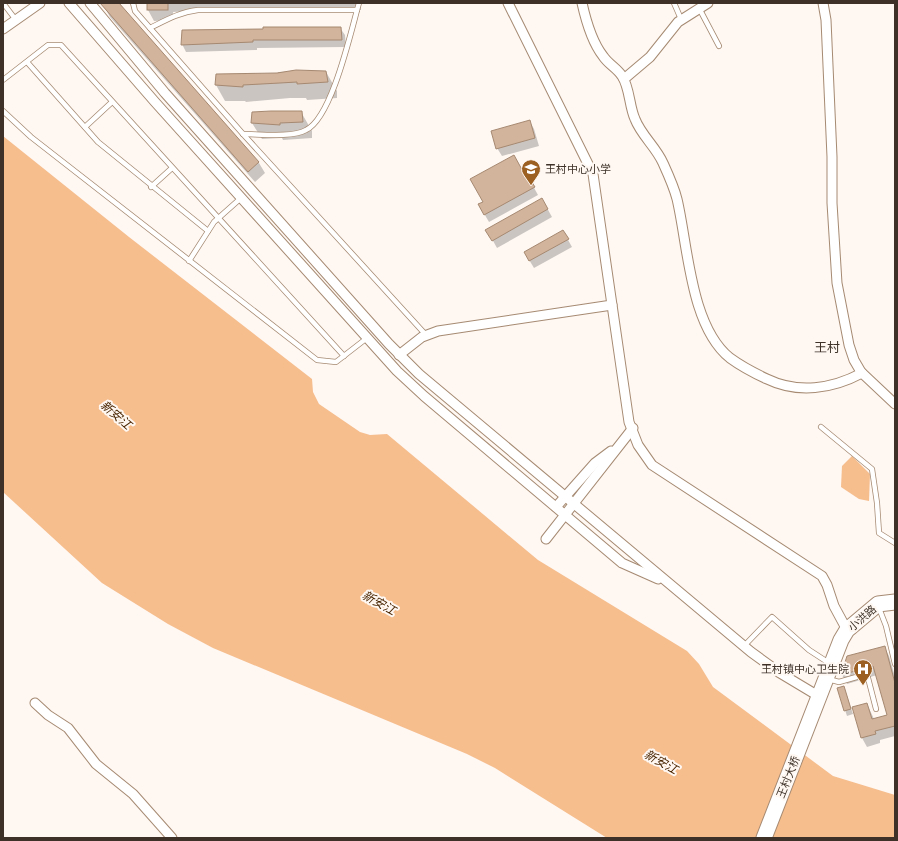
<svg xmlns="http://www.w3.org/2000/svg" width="898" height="841" viewBox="0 0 898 841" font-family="'Playfair Display','Noto Sans SC',serif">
<rect width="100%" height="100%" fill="#fef7f2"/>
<g fill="#f6bd8d">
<polygon points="3,136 129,237 312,379 313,392 319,404 360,432 370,435 387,434 538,560 687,651 699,664 713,687 833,776 895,795 895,838 607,838 495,768 467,754 213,648 168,624 102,583 3,492"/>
<polygon points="852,456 870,474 869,501 859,499 841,487 842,466"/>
</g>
<g fill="#0003">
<polygon points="104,3 121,3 120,6 259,163 265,173 255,182 110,17 104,6"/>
<polygon points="148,3 360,3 361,10 192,10 192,11 173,12 174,20 154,21 148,10"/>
<polygon points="340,28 345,35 346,47 257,48 257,50 186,52 182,44"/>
<polygon points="307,71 326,72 337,91 337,98 307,100 306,98 290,98 246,102 245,101 225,101 216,85 217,75 278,74 278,72"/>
<polygon points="301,112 312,131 312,138 283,140 282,138 262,139 252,123"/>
<polygon points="530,122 534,129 539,146 502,156 497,148"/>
<polygon points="528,177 538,195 489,222 479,205"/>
<polygon points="542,199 552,217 497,248 487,230"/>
<polygon points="563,231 572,247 534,268 525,253"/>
<polygon points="884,647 889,656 895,677 895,736 880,740 880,743 867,747 862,738 854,708 867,704 874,719 888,715 877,675 847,684 842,675 848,657"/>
<polygon points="844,687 853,714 847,716 838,689"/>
</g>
<g fill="#d2b39b" stroke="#a68971">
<polygon points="100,3 119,3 259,162 248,172"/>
<rect x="147" y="3" width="21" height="7"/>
<polygon points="263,27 341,27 342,40 253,40 253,42 181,45 182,30 263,29"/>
<polygon points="296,70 326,71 328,82 297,84 297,82 280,83 243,85 243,87 215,85 216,74 277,73"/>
<polygon points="271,111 302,111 303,122 280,123 280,125 251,123 252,112"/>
<polygon points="530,120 535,138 496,149 491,131"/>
<polygon points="514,155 526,177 528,176 535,187 484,215 478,204 483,202 470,179"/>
<polygon points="542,198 548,209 492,241 485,230"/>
<polygon points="563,230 569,239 529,261 524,252"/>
<polygon points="885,646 895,683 895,726 875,731 876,734 861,738 852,707 867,703 872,719 887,715 873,666 841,675 847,656"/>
<polygon points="844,686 851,709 844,711 837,688"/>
</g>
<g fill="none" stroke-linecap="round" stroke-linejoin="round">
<defs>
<g id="lane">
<polyline points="3,3 16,20"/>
<polyline points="133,3 135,11 243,134 426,335"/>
<polyline points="674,3 681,19"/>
<polyline points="699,8 719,46"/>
<path d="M150 28C166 20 180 12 198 10H357"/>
<polyline points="27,62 98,142 208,231"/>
<polyline points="3,80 48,45 61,45 344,356"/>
<polyline points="3,111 31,137 317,360 336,362 367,338"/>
<polyline points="85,127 112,102"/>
<path d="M243 134C259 134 292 138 306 130 332 118 351 31 359 3"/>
<polyline points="151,187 172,168"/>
<polyline points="189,261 214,222 241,198"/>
<polyline points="821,427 872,469 877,503 879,533 895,543"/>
<polyline points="879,608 886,626 895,664"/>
<polyline points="744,646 772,617 809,650 829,663"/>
<polyline points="828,679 839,682 867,674 876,709"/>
</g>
<g id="street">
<polyline points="69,3 155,102 397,371 424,396 622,563 658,579"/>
<polyline points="90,3 165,93 389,344 419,374 751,652 780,673 820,697"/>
<polyline points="508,3 593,174 629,422 638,445 652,465 822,576 827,585 834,606 847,630"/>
<path d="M582 3C586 21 592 42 603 56 608 64 617 68 622 76 630 88 629 106 635 119 641 135 656 147 663 163 668 174 674 187 677 199 688 245 690 326 730 358 741 366 754 373 767 379 798 394 832 389 862 373"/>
<polyline points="823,3 826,20 832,157 832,203 837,283 849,345 854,360 861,372 895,404"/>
<polyline points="3,29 40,3"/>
<polyline points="624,79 650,57 678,22 708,3"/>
<polyline points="399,355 422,337 438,331 612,305"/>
<polyline points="556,507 595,463 611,451"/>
<polyline points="546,539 633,428"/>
<polyline points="35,703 48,715 68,728 96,764 133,794 172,838"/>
</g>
<polyline id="primary" points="764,838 841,640 847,630 878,604 895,602"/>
</defs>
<use href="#lane" stroke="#a68a72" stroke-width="6"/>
<use href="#street" stroke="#a68a72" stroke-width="11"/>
<use href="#primary" stroke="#a68a72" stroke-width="17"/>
<use href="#lane" stroke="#fff" stroke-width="4.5"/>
<use href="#street" stroke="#fff" stroke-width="9"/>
<use href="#primary" stroke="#fff" stroke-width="15"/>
</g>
<defs>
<symbol id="school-pin" viewBox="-11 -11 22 30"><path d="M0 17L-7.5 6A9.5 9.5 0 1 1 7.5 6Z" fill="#9d6023" stroke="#fef7f2"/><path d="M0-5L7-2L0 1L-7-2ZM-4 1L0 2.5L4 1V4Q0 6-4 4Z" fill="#fff"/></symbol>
<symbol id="hospital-pin" viewBox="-11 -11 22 30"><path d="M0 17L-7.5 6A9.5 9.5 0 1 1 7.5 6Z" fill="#9d6023" stroke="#fef7f2"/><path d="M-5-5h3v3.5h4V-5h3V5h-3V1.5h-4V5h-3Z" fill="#fff"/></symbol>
</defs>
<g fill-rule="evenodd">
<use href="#school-pin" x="520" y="158" width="22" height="30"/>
<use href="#hospital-pin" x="852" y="658" width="22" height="30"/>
</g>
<g text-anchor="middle" stroke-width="4" stroke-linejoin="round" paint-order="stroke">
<g font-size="11" fill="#3e3228" stroke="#fef7f2" text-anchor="start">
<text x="545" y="173">王村中心小学</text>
<text x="849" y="673" text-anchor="end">王村镇中心卫生院</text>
</g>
<g font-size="11" fill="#3e3228" stroke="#fef7f2">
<text transform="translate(862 618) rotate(-41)" y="4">小洪路</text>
<text transform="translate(788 777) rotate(-68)" y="4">王村大桥</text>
</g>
<g font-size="12" font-style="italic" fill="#492500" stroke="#fef7f2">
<text transform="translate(116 415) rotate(41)" y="4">新安江</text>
<text transform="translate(379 603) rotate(29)" y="4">新安江</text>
<text transform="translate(661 762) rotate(29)" y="4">新安江</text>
</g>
<g font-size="13" fill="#3e3228" stroke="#fef7f2">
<text x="827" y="352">王村</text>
</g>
</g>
<rect width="898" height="841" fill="none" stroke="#3e3228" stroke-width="8"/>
</svg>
